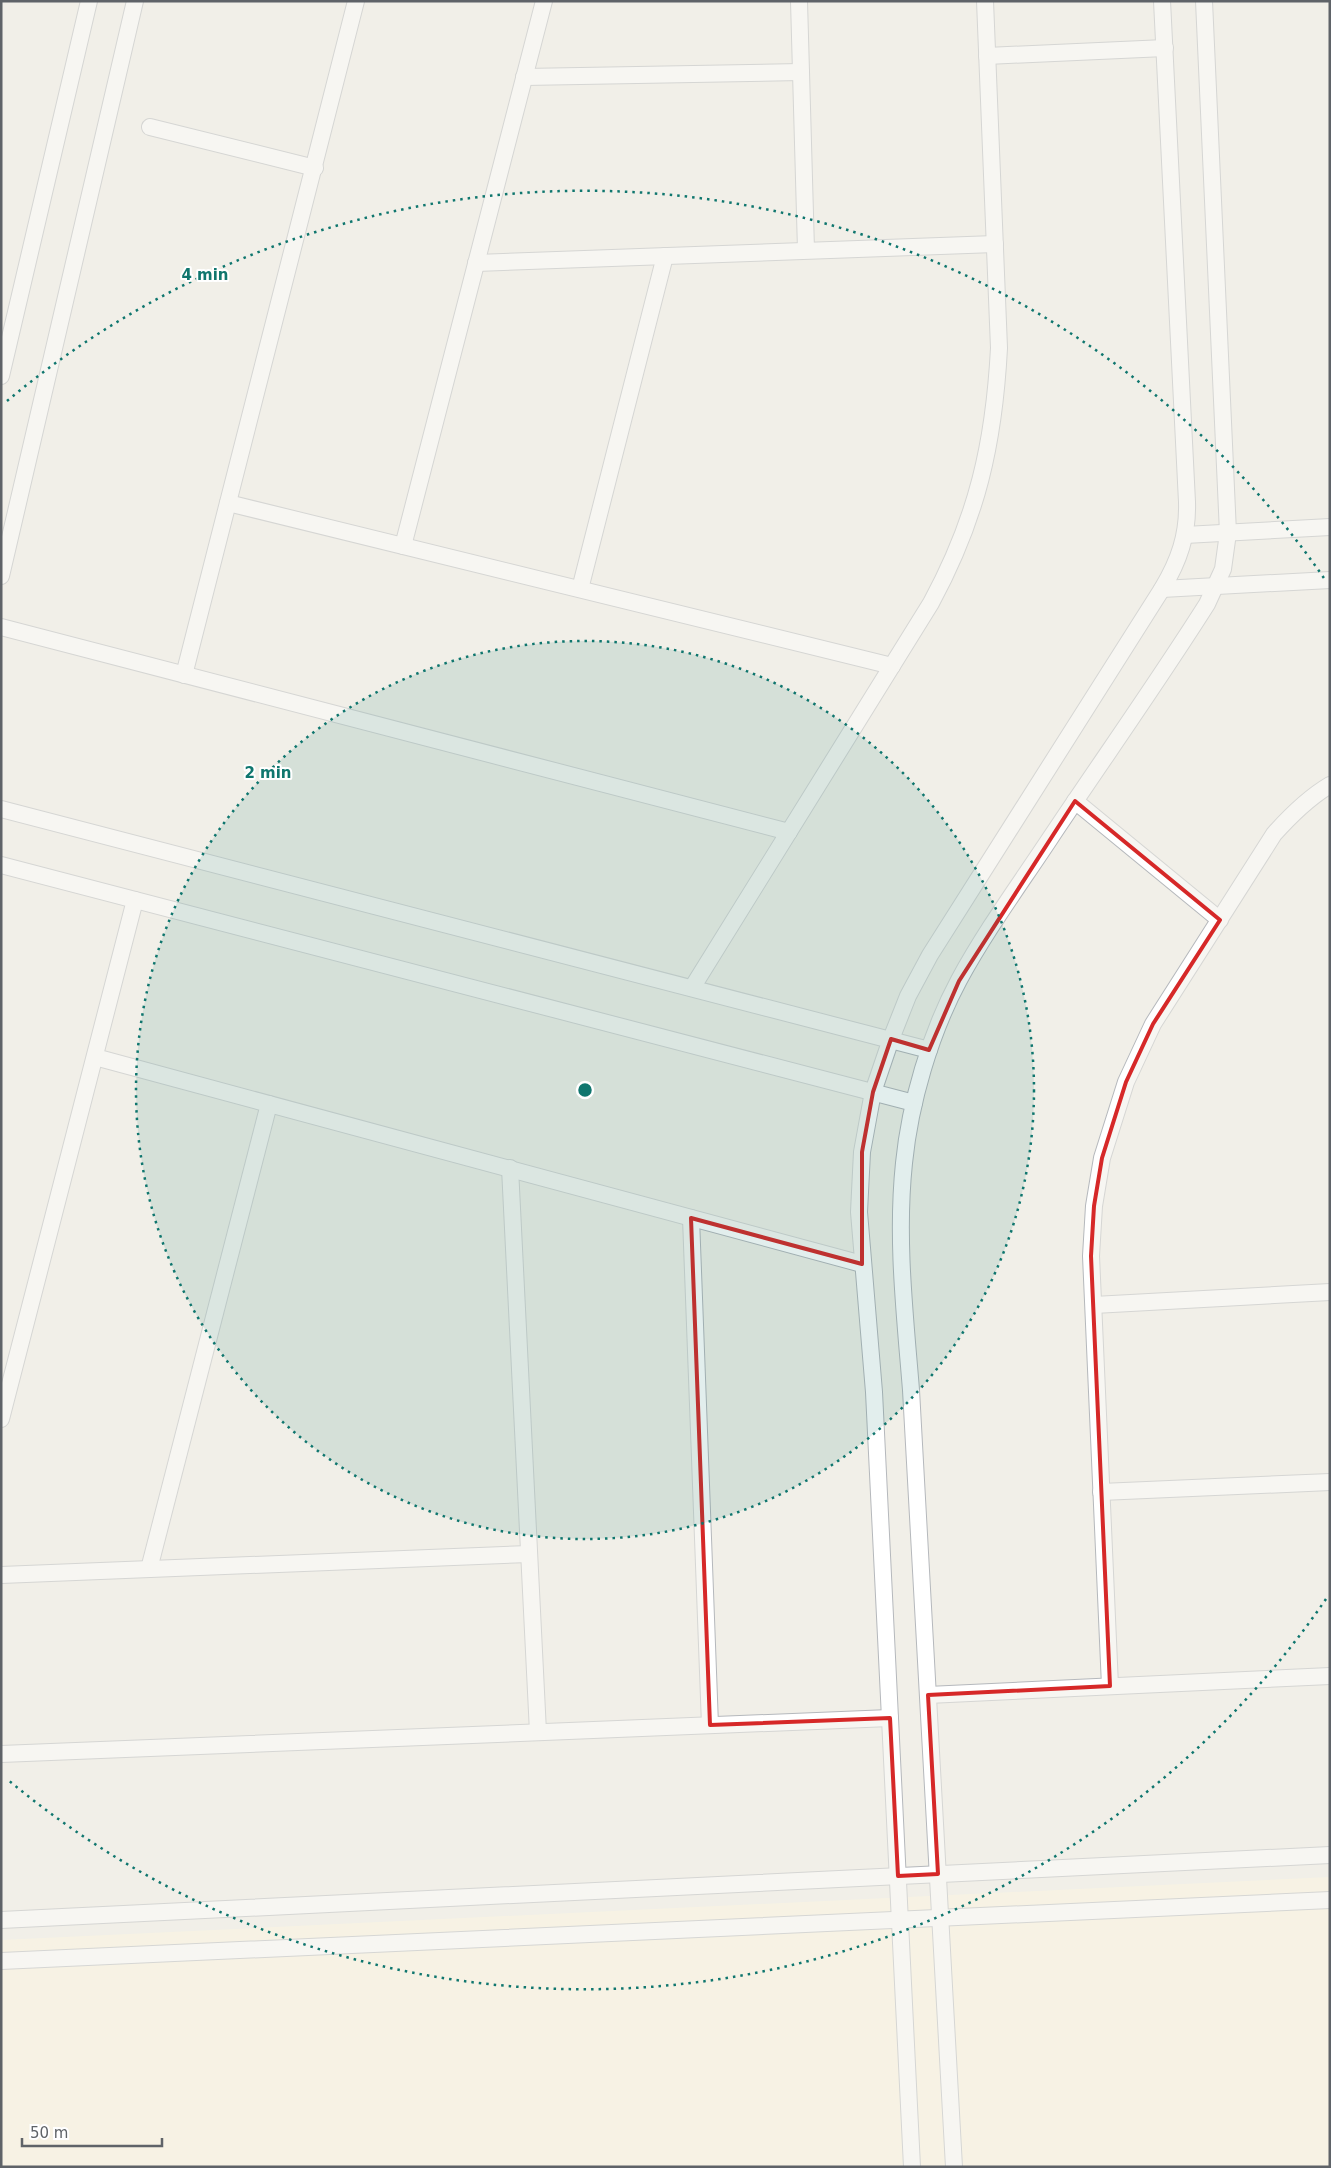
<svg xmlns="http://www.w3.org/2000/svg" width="1331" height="2168" viewBox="0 0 1331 2168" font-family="'DejaVu Sans',sans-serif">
<rect width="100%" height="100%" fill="#f1efe8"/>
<polygon fill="#fef7e0" points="1330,1877 1330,2167 1,2167 1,1940"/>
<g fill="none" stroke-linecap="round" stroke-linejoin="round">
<defs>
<g id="minor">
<polyline points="799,1 806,250"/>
<polyline points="987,56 1165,48"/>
<polyline points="524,77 801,72"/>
<polyline points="150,127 315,168"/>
<polyline points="476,263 995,244"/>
<polyline points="1,376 89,1"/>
<polyline points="228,503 892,666"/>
<polyline points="1185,535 1330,527"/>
<polyline points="403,546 544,1"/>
<polyline points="1,576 135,1"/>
<polyline points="580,589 665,256"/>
<polyline points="1162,589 1330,580"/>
<polyline points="1,627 789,832"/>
<polyline points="184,675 356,1"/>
<polyline points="1075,801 1220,920"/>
<polyline points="1,809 929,1050"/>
<polyline points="1,865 914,1103"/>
<path d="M692 988 931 603C977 518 994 444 999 348L985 1"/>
<polyline points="95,1057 862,1264"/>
<polyline points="510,1168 538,1732"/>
<polyline points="691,1218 710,1725"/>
<polyline points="1094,1305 1330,1292"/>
<polyline points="1,1419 135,900"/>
<polyline points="1101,1492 1330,1482"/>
<polyline points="149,1569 269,1104"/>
<polyline points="1,1575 529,1554"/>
<path d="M1110 1686 1091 1256 1094 1206 1102 1158 1126 1082 1153 1024 1274 834C1291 815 1308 798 1330 785"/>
<polyline points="928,1695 1330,1676"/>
<polyline points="1,1754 890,1718"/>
<polyline points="1,1920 1330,1855"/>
<polyline points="1,1961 1330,1900"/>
<path d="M912 2167 874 1392 859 1212 862 1152 873 1092 891 1039 908 996 930 955 1162 589C1179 561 1188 535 1187 502L1162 1"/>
<path d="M954 2167 911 1390C905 1315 896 1239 904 1163 910 1103 930 1034 959 980 986 930 1020 884 1051 837 1103 759 1157 683 1207 604L1223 569 1228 533 1204 1"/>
</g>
</defs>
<use href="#minor" stroke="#b5b8bc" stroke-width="18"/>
<use href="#minor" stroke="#fff" stroke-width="16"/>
</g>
<path d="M0 0H1331V2168H0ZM1075 801 1220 920 1153 1024 1126 1082 1102 1158 1094 1206 1091 1256 1110 1686 928 1695 938 1874 898 1876 890 1718 710 1725 691 1218 862 1264V1152L873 1092 891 1039 929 1050 959 981Z" fill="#f1efe8" fill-opacity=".55" fill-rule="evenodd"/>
<path fill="none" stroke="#d62828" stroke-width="4" stroke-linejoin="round" d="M1075 801 1220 920 1153 1024 1126 1082 1102 1158 1094 1206 1091 1256 1110 1686 928 1695 938 1874 898 1876 890 1718 710 1725 691 1218 862 1264V1152L873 1092 891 1039 929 1050 959 981Z"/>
<circle cx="585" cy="1090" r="449" fill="#0f766e" fill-opacity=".12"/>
<g fill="none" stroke="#0f766e" stroke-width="2.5" stroke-dasharray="2.5 5">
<circle cx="585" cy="1090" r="449"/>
<path d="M1326 1599A899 899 0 0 1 7 1779M7 401A899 899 0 0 1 1326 581"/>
</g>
<circle cx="585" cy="1090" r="8" fill="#0f766e" stroke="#fff" stroke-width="2.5"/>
<g font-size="15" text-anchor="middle" font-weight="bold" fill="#0f766e" stroke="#fff" stroke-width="4" stroke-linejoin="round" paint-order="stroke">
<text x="205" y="280">4 min</text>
<text x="268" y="778">2 min</text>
</g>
<rect width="1331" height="2168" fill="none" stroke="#5f6368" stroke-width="5"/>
<path d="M22 2138v8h140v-8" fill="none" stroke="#5f6368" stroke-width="2.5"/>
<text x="30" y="2138" font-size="15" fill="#5f6368" stroke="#ffffff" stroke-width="4" paint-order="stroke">50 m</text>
</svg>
